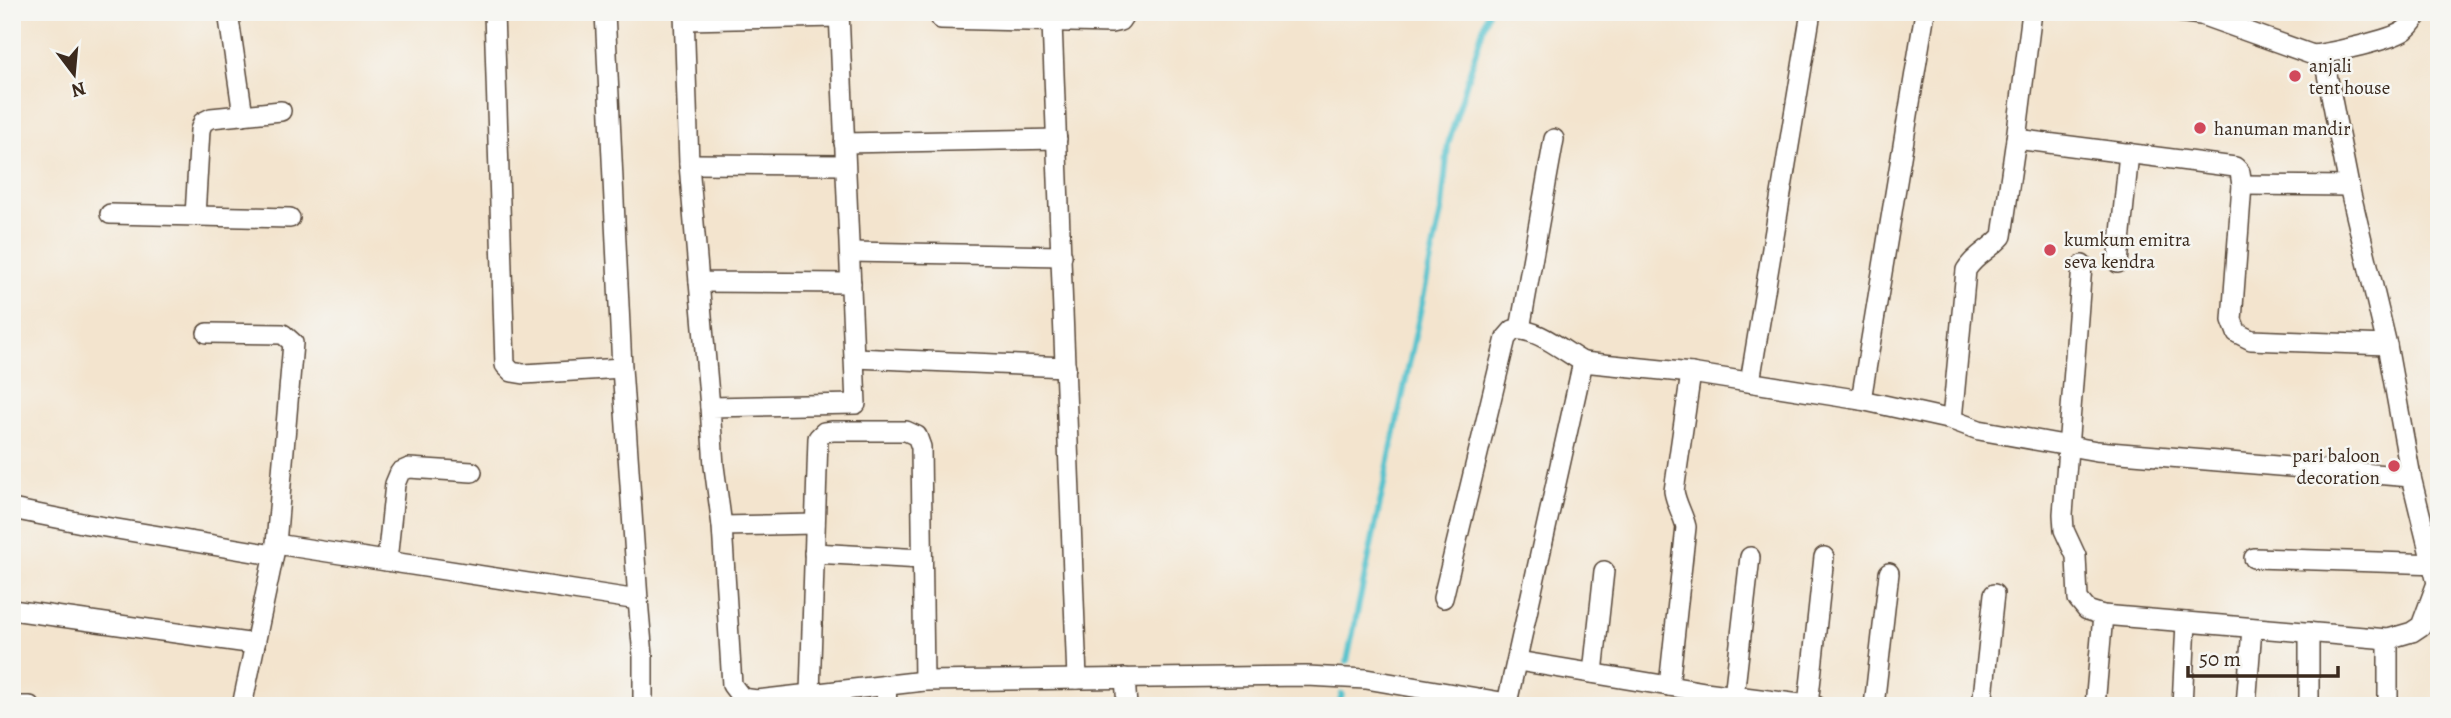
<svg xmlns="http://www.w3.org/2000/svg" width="2451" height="718" viewBox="0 0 2451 718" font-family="Alegreya,serif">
<rect width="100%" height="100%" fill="#f6f6f2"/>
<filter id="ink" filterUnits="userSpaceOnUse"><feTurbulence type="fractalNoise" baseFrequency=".0143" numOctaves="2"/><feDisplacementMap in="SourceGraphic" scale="14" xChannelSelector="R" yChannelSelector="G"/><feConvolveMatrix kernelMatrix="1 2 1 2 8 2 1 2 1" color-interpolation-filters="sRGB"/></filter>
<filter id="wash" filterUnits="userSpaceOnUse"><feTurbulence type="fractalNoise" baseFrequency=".00686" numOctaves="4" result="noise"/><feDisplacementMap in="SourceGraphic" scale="28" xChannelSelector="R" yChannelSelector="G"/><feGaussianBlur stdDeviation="1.57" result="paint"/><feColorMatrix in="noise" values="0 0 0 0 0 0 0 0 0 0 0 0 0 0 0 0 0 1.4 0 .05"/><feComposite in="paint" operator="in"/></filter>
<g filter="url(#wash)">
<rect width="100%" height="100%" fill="#f3e4ce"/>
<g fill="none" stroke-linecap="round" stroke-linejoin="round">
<g stroke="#55c2cd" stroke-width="6">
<polyline points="1347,661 1442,207 1448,144 1488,12"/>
<polyline points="1339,706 1342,694"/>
</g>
</g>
</g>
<g filter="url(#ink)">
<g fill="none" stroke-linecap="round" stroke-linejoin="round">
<defs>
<g id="minor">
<polyline points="228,12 243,115"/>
<polyline points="494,12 505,365 512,372 524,374 622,368"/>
<polyline points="684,12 689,164 699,282 851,283"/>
<path d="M2178 12 2201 15 2313 55C2331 53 2392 40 2405 30 2411 25 2415 20 2418 12"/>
<polyline points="941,19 1111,23 1120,21 1126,12"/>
<polyline points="685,20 839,17"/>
<polyline points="1052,22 1077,679"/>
<polyline points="2016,139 2032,12"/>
<polyline points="844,143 1057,139"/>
<polyline points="689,164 845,165"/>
<polyline points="2242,185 2349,186"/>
<polyline points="110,214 290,218"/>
<polyline points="195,216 200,130 203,122 211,118 281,111"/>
<polyline points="850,252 1062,256"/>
<polyline points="2118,263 2129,153"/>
<polyline points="2082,265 2063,514 2064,530 2076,556 2078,599 2087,610 2103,615 2388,639 2412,632 2421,626 2437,583 2411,477"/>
<polyline points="699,282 710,407"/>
<polyline points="1520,329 1554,139"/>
<polyline points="207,333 283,334 293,343 276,544 242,706"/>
<polyline points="855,358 1066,367"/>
<polyline points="1750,382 1811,12"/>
<path d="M1861 400 1952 420 1966 270C1976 254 1990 250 2002 236L2016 139 2235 167 2240 172 2242 185 2232 320 2237 333 2251 340 2387 345 2349 186 2323 54"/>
<polyline points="1952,420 1979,430 2097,451 2411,477 2387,345"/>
<polyline points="12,509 87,524 273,555"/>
<polyline points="722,526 815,524"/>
<polyline points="276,544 638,600 622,368 605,12"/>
<polyline points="814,553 922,559"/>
<polyline points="2254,558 2439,564"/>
<polyline points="387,561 395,484 400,472 409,468 472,472"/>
<path d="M1443 598 1506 338 1513 330C1536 327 1563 351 1583 362"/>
<polyline points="638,600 643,656 643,706"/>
<polyline points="12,610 255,644"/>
<polyline points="2309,632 2309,706"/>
<polyline points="2388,639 2388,706"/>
<polyline points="1518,661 1705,692 1816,706"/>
<polyline points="1593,673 1604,571"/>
<polyline points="1125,678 1127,706"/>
<polyline points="886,685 887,706"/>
<path d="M1669 686 1686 527C1683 514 1676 504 1674 491L1691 373"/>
<polyline points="810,694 818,438 824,432 833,431 906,431 917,436 921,447 924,681"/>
<polyline points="1734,696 1750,557"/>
<polyline points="757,700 742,698 732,685 722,526 714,466 710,407 856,404 839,12"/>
<polyline points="1808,705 1824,557"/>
<polyline points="14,706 30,706"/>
<polyline points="758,706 757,700 924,681 1307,676 1366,679 1507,703 1583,362 1691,373 1861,400 1925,12"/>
<polyline points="1874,706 1889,573"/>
<polyline points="1982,706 1994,594"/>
<polyline points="2095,706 2103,615"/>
<polyline points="2182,706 2186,622"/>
<polyline points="2246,706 2252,628"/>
</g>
</defs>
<use href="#minor" stroke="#574638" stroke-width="22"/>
<use href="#minor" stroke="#fff" stroke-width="19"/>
</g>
</g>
<g fill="#d1495b" stroke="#f6f6f2" stroke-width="2.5">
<circle cx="2295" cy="76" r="7"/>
<circle cx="2200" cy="128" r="7"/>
<circle cx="2050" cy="250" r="7"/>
<circle cx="2394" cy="466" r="7"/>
</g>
<g text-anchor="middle" stroke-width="5" stroke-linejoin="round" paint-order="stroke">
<g font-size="19" fill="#3b2a1e" stroke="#f6f6f2" text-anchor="start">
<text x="2309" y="72">anjali<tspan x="2309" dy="22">tent house</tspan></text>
<text x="2214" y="135">hanuman mandir</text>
<text x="2064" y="246">kumkum emitra<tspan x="2064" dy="22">seva kendra</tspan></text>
<text x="2380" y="462" text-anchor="end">pari baloon<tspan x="2380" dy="22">decoration</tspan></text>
</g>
</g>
<rect width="2451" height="718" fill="none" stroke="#f6f6f2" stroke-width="42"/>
<g transform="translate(74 74) rotate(164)" stroke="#f6f6f2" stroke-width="5" paint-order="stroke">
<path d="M0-5L12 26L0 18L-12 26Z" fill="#3b2a1e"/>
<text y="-10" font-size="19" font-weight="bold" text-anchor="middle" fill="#3b2a1e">N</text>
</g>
<path d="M2188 666v10h150v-10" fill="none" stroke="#3b2a1e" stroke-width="3.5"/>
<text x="2199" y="666" font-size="21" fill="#3b2a1e" stroke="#f6f6f2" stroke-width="5" paint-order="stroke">50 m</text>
</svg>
